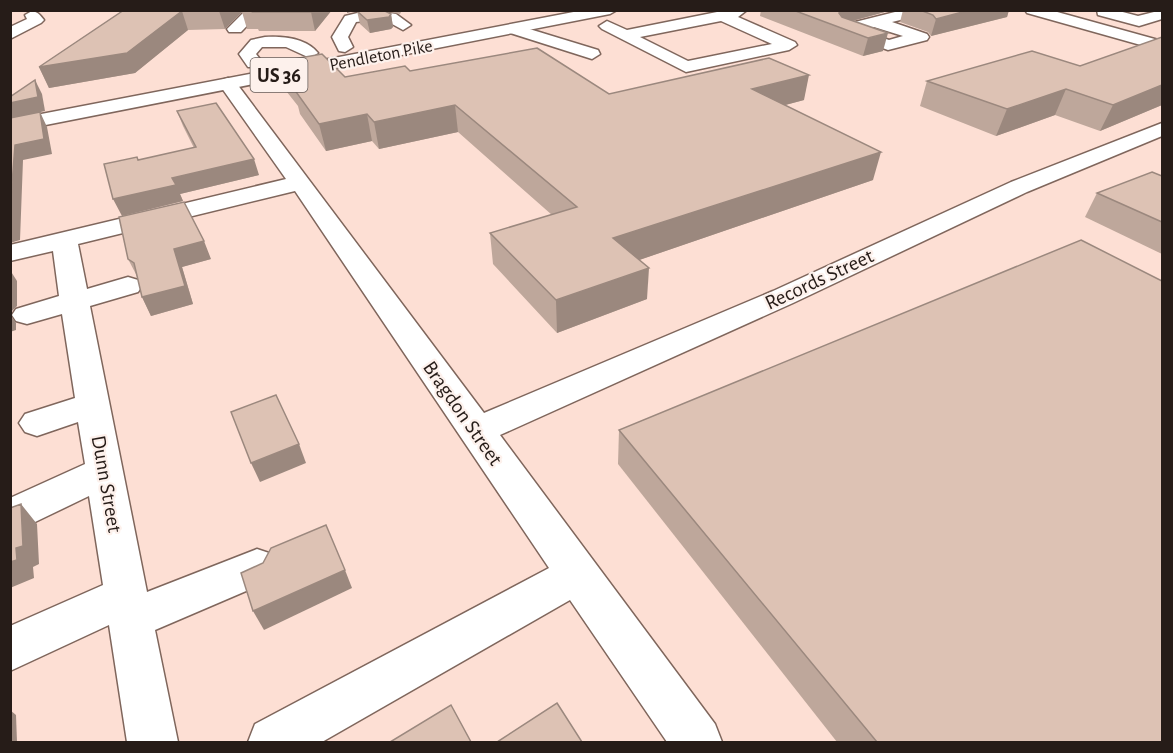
<svg xmlns="http://www.w3.org/2000/svg" width="1173" height="753" viewBox="0 0 1173 753" font-family="'Alegreya Sans',sans-serif">
<rect width="100%" height="100%" fill="#fddfd4"/>
<g fill="none" stroke-linecap="round" stroke-linejoin="round">
<defs>
<g id="minor">
<polygon points="246,10 262,10 241,32 229,32 227,29"/>
<polygon points="370,10 396,14 411,25 403,30 383,19 356,22 348,37 353,47 345,52 339,51 332,37 345,16"/>
<path d="M727 10H747L738 17 795 42 797 45 789 50 686 72 602 29 599 26 607 21 627 30ZM721 21 772 44 688 61 640 37Z"/>
<path d="M903 10H931L929 13 892 22 927 34 929 37 927 40 888 50 839 32 837 29 839 26ZM874 27 903 36 889 40 861 30Z"/>
<polygon points="1025,10 1050,10 1162,41 1162,51 1027,13"/>
<polygon points="1097,10 1115,10 1138,16 1162,10 1162,19 1139,26 1098,15"/>
<polygon points="513,24 598,50 600,54 592,59 507,32 505,29"/>
<path d="M265 37C283 36 306 38 318 53L310 58 286 47H262L256 54 263 63 260 67H248L239 54 251 40Z"/>
<polygon points="228,78 234,80 484,413 773,291 1011,182 1162,123 1162,136 1027,192 793,303 500,435 715,724 722,742 667,742 570,600 322,742 248,742 255,724 549,568 295,191 78,244 87,289 128,277 138,280 142,286 138,292 90,306 147,592 257,549 272,554 278,567 272,580 155,630 178,742 127,742 109,625 10,671 10,626 103,585 89,496 33,523 19,528 10,525 10,498 85,464 78,422 37,436 25,432 19,423 25,414 75,398 62,314 27,324 16,321 12,315 16,309 59,296 53,251 10,261 10,245 286,179 219,84 222,80"/>
</g>
<g id="major">
<polygon points="584,10 617,10 610,14 10,132 10,120"/>
<path d="M32 11C38 12 40 15 44 20L41 23 10 39V27L27 19 25 15Z"/>
</g>
</defs>
<use href="#minor" stroke="#7f665c" stroke-width="3"/>
<use href="#major" stroke="#7f665c" stroke-width="3"/>
<use href="#minor" fill="#fff" fill-rule="evenodd"/>
<use href="#major" fill="#fff" fill-rule="evenodd"/>
</g>
<g fill="#bea79b">
<polygon points="124,10 332,10 315,31 259,31 258,29 247,29 242,12 225,29 188,30 135,73 49,88 39,67"/>
<polygon points="366,10 402,10 400,14 383,11 391,14 393,27 391,29 370,33 360,24 357,11"/>
<polygon points="761,10 892,10 853,21 883,51 863,56 760,16"/>
<polygon points="903,10 1009,10 1007,17 931,36 928,32 900,22"/>
<polygon points="1162,37 1162,105 1100,131 1055,115 996,136 920,106 927,81 1080,66"/>
<polygon points="276,62 345,77 410,71 609,94 804,100 785,105 873,180 639,260 647,299 557,333 493,264 490,233 552,215 458,132 379,149 372,141 326,151 300,114 298,106 283,87"/>
<polygon points="177,111 259,175 180,194 183,201 122,216 138,160 194,148 183,126"/>
<polygon points="1162,176 1162,254 1085,217 1097,193"/>
<polygon points="128,259 211,259 182,267 193,304 151,316 142,297 138,278"/>
<polygon points="619,430 1162,742 837,742 618,464"/>
</g>
<g fill="#9b887e">
<polygon points="243,10 242,11 242,12 225,29 219,11"/>
<polygon points="313,10 332,10 315,31 311,12"/>
<polygon points="347,10 359,10 347,13"/>
<polygon points="840,10 892,10 837,25 837,26"/>
<polygon points="970,10 1009,10 1007,17 931,36 936,19"/>
<polygon points="182,11 188,30 135,73 49,88 39,67"/>
<polygon points="391,14 393,27 391,29 370,33 367,20"/>
<polygon points="888,33 883,51 863,56 868,38"/>
<polygon points="809,75 804,100 748,115 752,89"/>
<polygon points="35,80 42,94 45,111 10,119 10,103"/>
<polygon points="1162,85 1162,105 1100,131 1113,105"/>
<polygon points="1066,89 1055,115 996,136 1007,109"/>
<polygon points="455,105 458,132 379,149 374,122"/>
<polygon points="40,112 47,127 52,154 23,160 20,240 10,243 10,210 15,145"/>
<polygon points="367,114 372,141 326,151 319,124"/>
<polygon points="881,152 873,180 613,269 613,238"/>
<polygon points="254,159 259,175 180,194 183,201 122,216 113,199 172,178"/>
<polygon points="204,241 211,259 182,267 193,304 151,316 142,297 174,249"/>
<polygon points="649,268 647,299 557,333 556,300"/>
<polygon points="10,270 17,281 17,306 10,313"/>
<polygon points="10,314 16,323 16,330 10,332"/>
<polygon points="299,444 306,463 260,482 251,463"/>
<polygon points="21,504 37,524 39,564 33,567 34,578 10,588 10,562 16,548"/>
<polygon points="345,570 352,588 264,630 253,611"/>
<polygon points="10,710 16,715 17,742 10,742"/>
</g>
<g fill="#ddc2b4" stroke="#9b887e" stroke-width="1.5">
<polygon points="124,10 219,10 182,11 127,53 39,67"/>
<polygon points="255,10 313,10 311,12 253,12"/>
<polygon points="366,10 383,10 391,14 389,17 367,20 357,11"/>
<polygon points="793,10 840,10 839,13 842,17 888,33 868,38"/>
<polygon points="920,10 970,10 936,19 933,15"/>
<polygon points="1162,37 1162,85 1113,105 1066,89 1007,109 927,81 1032,51 1080,66"/>
<polygon points="537,48 609,94 769,58 809,75 752,89 881,152 613,238 649,268 556,300 490,233 577,207 455,105 374,122 367,114 319,124 294,89 298,88 276,62 322,54 345,77 405,66 410,71"/>
<polygon points="35,80 38,97 10,103 10,97"/>
<polygon points="216,103 254,159 172,178 176,185 113,199 104,164 137,157 138,160 196,147 177,111"/>
<polygon points="40,112 44,139 15,145 10,210 10,118"/>
<polygon points="1152,172 1162,176 1162,222 1097,193"/>
<polygon points="184,202 204,241 174,249 185,286 142,297 134,263 128,259 119,217"/>
<polygon points="1081,240 1162,281 1162,742 877,742 619,430"/>
<polygon points="276,395 299,444 251,463 231,412"/>
<polygon points="21,504 23,546 16,548 17,560 10,562 10,508"/>
<polygon points="326,525 345,570 253,611 241,573 263,563 271,548"/>
<polygon points="557,703 582,742 497,742"/>
<polygon points="451,705 471,742 390,742"/>
</g>
<g text-anchor="middle" stroke-width="4.5" stroke-linejoin="round" paint-order="stroke">
<g font-size="18" fill="#261c18" stroke="#fdf1ec">
<text transform="translate(381 55) rotate(-11)" y="6">Pendleton Pike</text>
</g>
<rect fill="#fdf1ec" stroke="#665c58" stroke-width="1.5" x="250.5" y="58" width="57" height="34" rx="4.5"/>
<g font-size="20" font-weight="bold" fill="#261c18">
<text x="279" y="82">US 36</text>
</g>
<g font-size="21" fill="#261c18" stroke="#fdf1ec">
<text transform="translate(819 279) rotate(-25)" y="7">Records Street</text>
<text transform="translate(463 413) rotate(55)" y="7">Bragdon Street</text>
<text transform="translate(107 484) rotate(80)" y="7">Dunn Street</text>
</g>
</g>
<rect width="1173" height="753" fill="none" stroke="#261c18" stroke-width="24"/>
</svg>
